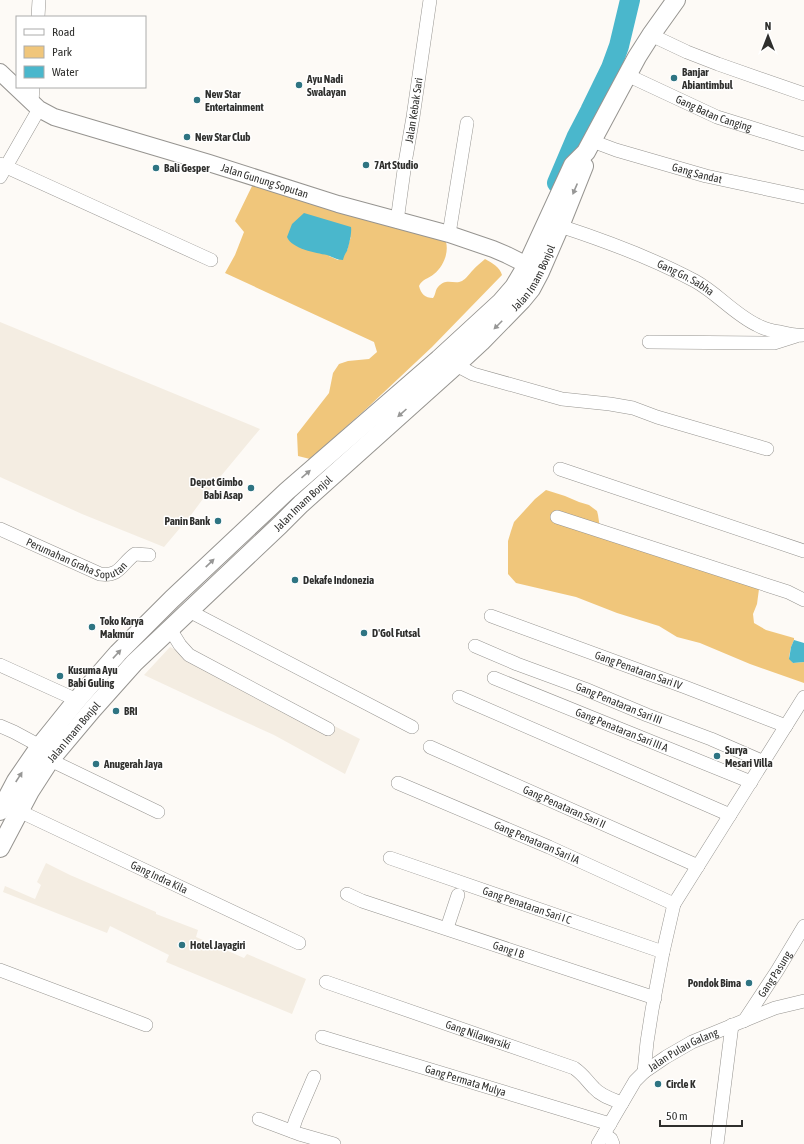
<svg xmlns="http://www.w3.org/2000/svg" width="804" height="1144" viewBox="0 0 804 1144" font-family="'Asap Condensed',sans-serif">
<rect width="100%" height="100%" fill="#fdfaf6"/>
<g fill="#f4ede2">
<polygon points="0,322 260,429 211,488 191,515 164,547 82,514 0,477"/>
<polygon points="170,647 275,696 360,739 345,774 274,735 221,711 144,675"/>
<polygon points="46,863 70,875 156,912 156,914 198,930 196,937 244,958 247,954 306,979 292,1014 166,962 169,955 110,926 107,933 3,892 5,886 35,899 41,885 37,882"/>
</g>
<g fill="#f0c67b" fill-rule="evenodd">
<path d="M253 184 430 234 446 242C449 253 443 267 434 274 428 279 422 279 419 286 421 294 425 298 433 298 436 294 435 290 438 287 446 277 454 285 462 281 466 279 469 274 473 270 476 266 481 263 485 259 492 263 500 267 502 275L432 347 366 409 310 459 298 456 297 434 329 393 333 373 339 364 348 361 369 359 377 352 374 342 225 273 235 255 244 232 235 221ZM351 237C349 241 349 243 348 247 347 253 342 256 338 260L329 256Z"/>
<polygon points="546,490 565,496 579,502 589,505 597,511 598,515 601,535 759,589 757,604 753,614 754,623 766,630 794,638 794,640 791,647 789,657 793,663 804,662 804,683 750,664 700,643 677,637 659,626 617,613 576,597 516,583 508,574 508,541 511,531 514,522 535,499"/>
</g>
<g fill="#4ab7cc">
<path d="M304 213 351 227C352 233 349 245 347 251 345 254 344 256 343 260 337 260 333 257 327 255 316 253 292 249 287 237L292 224Z"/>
<polygon points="794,640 804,643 804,662 793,663 789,659 791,647"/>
</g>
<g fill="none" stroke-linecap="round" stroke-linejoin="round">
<polyline stroke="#4ab7cc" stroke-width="20" points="557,183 577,136 590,111 611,68 619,46 630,0"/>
<defs>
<g id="minor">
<polyline points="38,17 39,0"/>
<polyline points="651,35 687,52 718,64 804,94"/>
<path id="s1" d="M627 75 717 117 804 144"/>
<polyline points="32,102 33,87"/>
<path id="s2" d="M592 141 616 150 706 176 804 197"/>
<polyline points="0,164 211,260"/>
<polyline points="0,177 39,109"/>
<path id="s3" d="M397 221 405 163 413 117 430 0"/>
<path id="s4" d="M560 226C606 241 652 258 695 281 717 293 734 314 757 325 764 329 772 331 780 332 788 334 796 336 804 335"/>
<polyline points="449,234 467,123"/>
<polyline points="649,342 774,343 796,336"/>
<polyline points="456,365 473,374 562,399 610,404 633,408 657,417 767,449"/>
<polyline points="560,469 804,551"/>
<polyline points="557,517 788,592 804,600"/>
<path id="s5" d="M0 529 100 574C120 577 121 564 135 554L149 555"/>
<polyline points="189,611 412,727"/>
<path id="s6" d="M491 616 685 687 786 726"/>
<polyline points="170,629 180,645 189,655 328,729"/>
<path id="s7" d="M475 646 517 664 585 689 647 715 711 739 764 762"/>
<polyline points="0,665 77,700"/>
<path id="s8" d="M494 678 751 782"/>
<polyline points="459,697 730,815"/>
<polyline points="0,726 14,732 40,746"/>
<path id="s9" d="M430 747 698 866"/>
<polyline points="50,760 158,812"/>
<path id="s10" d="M398 783 549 847 674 904"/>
<path id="s11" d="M19 811 299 943"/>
<path id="s12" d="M390 858 663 952"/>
<path id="s13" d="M347 894 362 901 655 998"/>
<polyline points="447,928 458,895"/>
<polyline points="0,970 146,1025"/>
<path id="s14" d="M326 982 574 1068C584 1075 587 1081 594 1088 601 1096 612 1099 622 1103"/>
<path id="s15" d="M744 1021 777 971 804 926"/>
<path id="s16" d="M322 1037 610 1124"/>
<polyline points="644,1072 647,1042 652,1010 663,952 674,904 804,697"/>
<polyline points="259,1119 299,1134 334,1144"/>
<polyline points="292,1131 296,1119 314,1077"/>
<polyline points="604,1134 611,1139 613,1144"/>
<path id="s17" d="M598 1144 635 1081 644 1072 666 1057 692 1042 760 1014 775 1008 804 1001"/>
<polyline points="717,1144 732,1025"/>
</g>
<g id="major">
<path id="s18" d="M0 72 39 109 54 117 209 163 338 204 449 234 493 249 507 255 539 271"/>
</g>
<g id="highway">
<polyline points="0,811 16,781 40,746 77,700 118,653 172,599 287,491 439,359 501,302 514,287 527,265 573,165 586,152 637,57 651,35 676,0"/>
<path id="s19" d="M0 848 30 791 50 760 92 710 134 663 280 525 301 504 456 365 481 342 522 300 531 289 540 272 560 226 584 166"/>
</g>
</defs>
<use href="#minor" stroke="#969490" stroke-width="14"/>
<use href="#major" stroke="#969490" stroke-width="18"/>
<use href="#highway" stroke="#969490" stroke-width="20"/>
<use href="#minor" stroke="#fff" stroke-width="13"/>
<use href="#major" stroke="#fff" stroke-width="16"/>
<use href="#highway" stroke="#fff" stroke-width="18"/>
</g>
<defs><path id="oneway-solid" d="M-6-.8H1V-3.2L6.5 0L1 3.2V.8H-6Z"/></defs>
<g fill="#979796">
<use href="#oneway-solid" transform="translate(575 189) rotate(113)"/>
<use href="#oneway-solid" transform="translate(498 325) rotate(135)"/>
<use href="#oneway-solid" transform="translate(402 413) rotate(138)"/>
<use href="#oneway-solid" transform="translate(306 474) rotate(-41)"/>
<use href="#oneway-solid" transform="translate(210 563) rotate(-44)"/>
<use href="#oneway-solid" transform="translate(117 654) rotate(-47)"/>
<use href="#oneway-solid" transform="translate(19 777) rotate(-57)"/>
</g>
<g fill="#2e7482" stroke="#fff" stroke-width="1.5">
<circle cx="674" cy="78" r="4"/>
<circle cx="299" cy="85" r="4"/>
<circle cx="197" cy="100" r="4"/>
<circle cx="187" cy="137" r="4"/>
<circle cx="366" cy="165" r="4"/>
<circle cx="156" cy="168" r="4"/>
<circle cx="251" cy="488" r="4"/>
<circle cx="218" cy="521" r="4"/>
<circle cx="295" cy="580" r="4"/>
<circle cx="92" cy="627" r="4"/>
<circle cx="364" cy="633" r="4"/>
<circle cx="60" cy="676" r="4"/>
<circle cx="116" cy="711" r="4"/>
<circle cx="717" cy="756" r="4"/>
<circle cx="96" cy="764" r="4"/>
<circle cx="182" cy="945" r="4"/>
<circle cx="749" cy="983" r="4"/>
<circle cx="658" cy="1084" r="4"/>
</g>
<g text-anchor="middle" stroke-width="3" stroke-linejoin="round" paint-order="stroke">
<g font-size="11" font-weight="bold" fill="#2f2f2d" stroke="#fff" text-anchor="start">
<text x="682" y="76">Banjar<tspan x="682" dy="13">Abiantimbul</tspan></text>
<text x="307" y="83">Ayu Nadi<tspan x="307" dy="13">Swalayan</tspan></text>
<text x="205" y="98">New Star<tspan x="205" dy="13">Entertainment</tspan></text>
<text x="195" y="141">New Star Club</text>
<text x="374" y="169">7Art Studio</text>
<text x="164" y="172">Bali Gesper</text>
<text x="243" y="486" text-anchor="end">Depot Gimbo<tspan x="243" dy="13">Babi Asap</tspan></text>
<text x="210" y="525" text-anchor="end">Panin Bank</text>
<text x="303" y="584">Dekafe Indonezia</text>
<text x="100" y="625">Toko Karya<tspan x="100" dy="13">Makmur</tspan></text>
<text x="372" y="637">D'Gol Futsal</text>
<text x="68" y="674">Kusuma Ayu<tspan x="68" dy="13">Babi Guling</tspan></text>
<text x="124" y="715">BRI</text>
<text x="725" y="754">Surya<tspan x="725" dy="13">Mesari Villa</tspan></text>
<text x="104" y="768">Anugerah Jaya</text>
<text x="190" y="949">Hotel Jayagiri</text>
<text x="741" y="987" text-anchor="end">Pondok Bima</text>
<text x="666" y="1088">Circle K</text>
</g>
<g font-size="11" fill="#2f2f2d" stroke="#fff">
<text dy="4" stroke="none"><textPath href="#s3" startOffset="112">Jalan Kebak Sari</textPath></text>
<text dy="4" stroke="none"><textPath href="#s1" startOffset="95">Gang Batan Canging</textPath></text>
<text dy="4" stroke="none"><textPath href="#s2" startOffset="110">Gang Sandat</textPath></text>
<text dy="4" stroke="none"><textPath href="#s18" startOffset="291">Jalan Gunung Soputan</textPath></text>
<text dy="4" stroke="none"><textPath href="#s19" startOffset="786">Jalan Imam Bonjol</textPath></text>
<text dy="4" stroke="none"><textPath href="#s4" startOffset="136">Gang Gn. Sabha</textPath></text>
<text dy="4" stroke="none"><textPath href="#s19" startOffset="462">Jalan Imam Bonjol</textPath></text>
<text dy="4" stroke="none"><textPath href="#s5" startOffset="84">Perumahan Graha Soputan</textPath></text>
<text dy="4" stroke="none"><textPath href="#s6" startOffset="157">Gang Penataran Sari IV</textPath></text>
<text dy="4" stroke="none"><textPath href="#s7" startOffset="155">Gang Penataran Sari III</textPath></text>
<text dy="4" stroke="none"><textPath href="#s8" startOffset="138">Gang Penataran Sari III A</textPath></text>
<text dy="4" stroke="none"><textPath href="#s19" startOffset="138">Jalan Imam Bonjol</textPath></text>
<text dy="4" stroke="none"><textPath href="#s9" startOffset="147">Gang Penataran Sari II</textPath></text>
<text dy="4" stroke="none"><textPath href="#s10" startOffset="151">Gang Penataran Sari IA</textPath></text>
<text dy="4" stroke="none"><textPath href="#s11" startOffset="155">Gang Indra Kila</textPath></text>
<text dy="4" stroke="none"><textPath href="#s12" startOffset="145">Gang Penataran Sari I C</textPath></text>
<text dy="4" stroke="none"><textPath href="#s13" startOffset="171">Gang I B</textPath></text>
<text dy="4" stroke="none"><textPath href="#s15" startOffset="56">Gang Pasung</textPath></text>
<text dy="4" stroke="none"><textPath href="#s14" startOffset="161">Gang Nilawarsiki</textPath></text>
<text dy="4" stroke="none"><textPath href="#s17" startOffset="131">Jalan Pulau Galang</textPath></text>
<text dy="4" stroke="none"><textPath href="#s16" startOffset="150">Gang Permata Mulya</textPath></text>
</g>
</g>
<rect x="16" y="16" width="130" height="72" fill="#ffffff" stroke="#acacab"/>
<rect x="24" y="29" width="20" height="6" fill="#ffffff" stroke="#acacab"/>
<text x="52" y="36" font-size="12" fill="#2f2f2d">Road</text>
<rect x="24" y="46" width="20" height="12" fill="#f0c67b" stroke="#acacab"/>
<text x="52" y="56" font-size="12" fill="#2f2f2d">Park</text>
<rect x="24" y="66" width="20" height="12" fill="#4ab7cc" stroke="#acacab"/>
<text x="52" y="76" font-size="12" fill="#2f2f2d">Water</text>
<g transform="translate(768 36)" stroke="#ffffff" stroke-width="3" paint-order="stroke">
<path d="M0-3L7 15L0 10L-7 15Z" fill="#2f2f2d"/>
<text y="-6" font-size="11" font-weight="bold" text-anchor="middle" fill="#2f2f2d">N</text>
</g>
<path d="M660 1120v6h82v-6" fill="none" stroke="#2f2f2d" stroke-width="2"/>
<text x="666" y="1120" font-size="12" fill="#2f2f2d" stroke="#ffffff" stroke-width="3" paint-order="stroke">50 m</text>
</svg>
